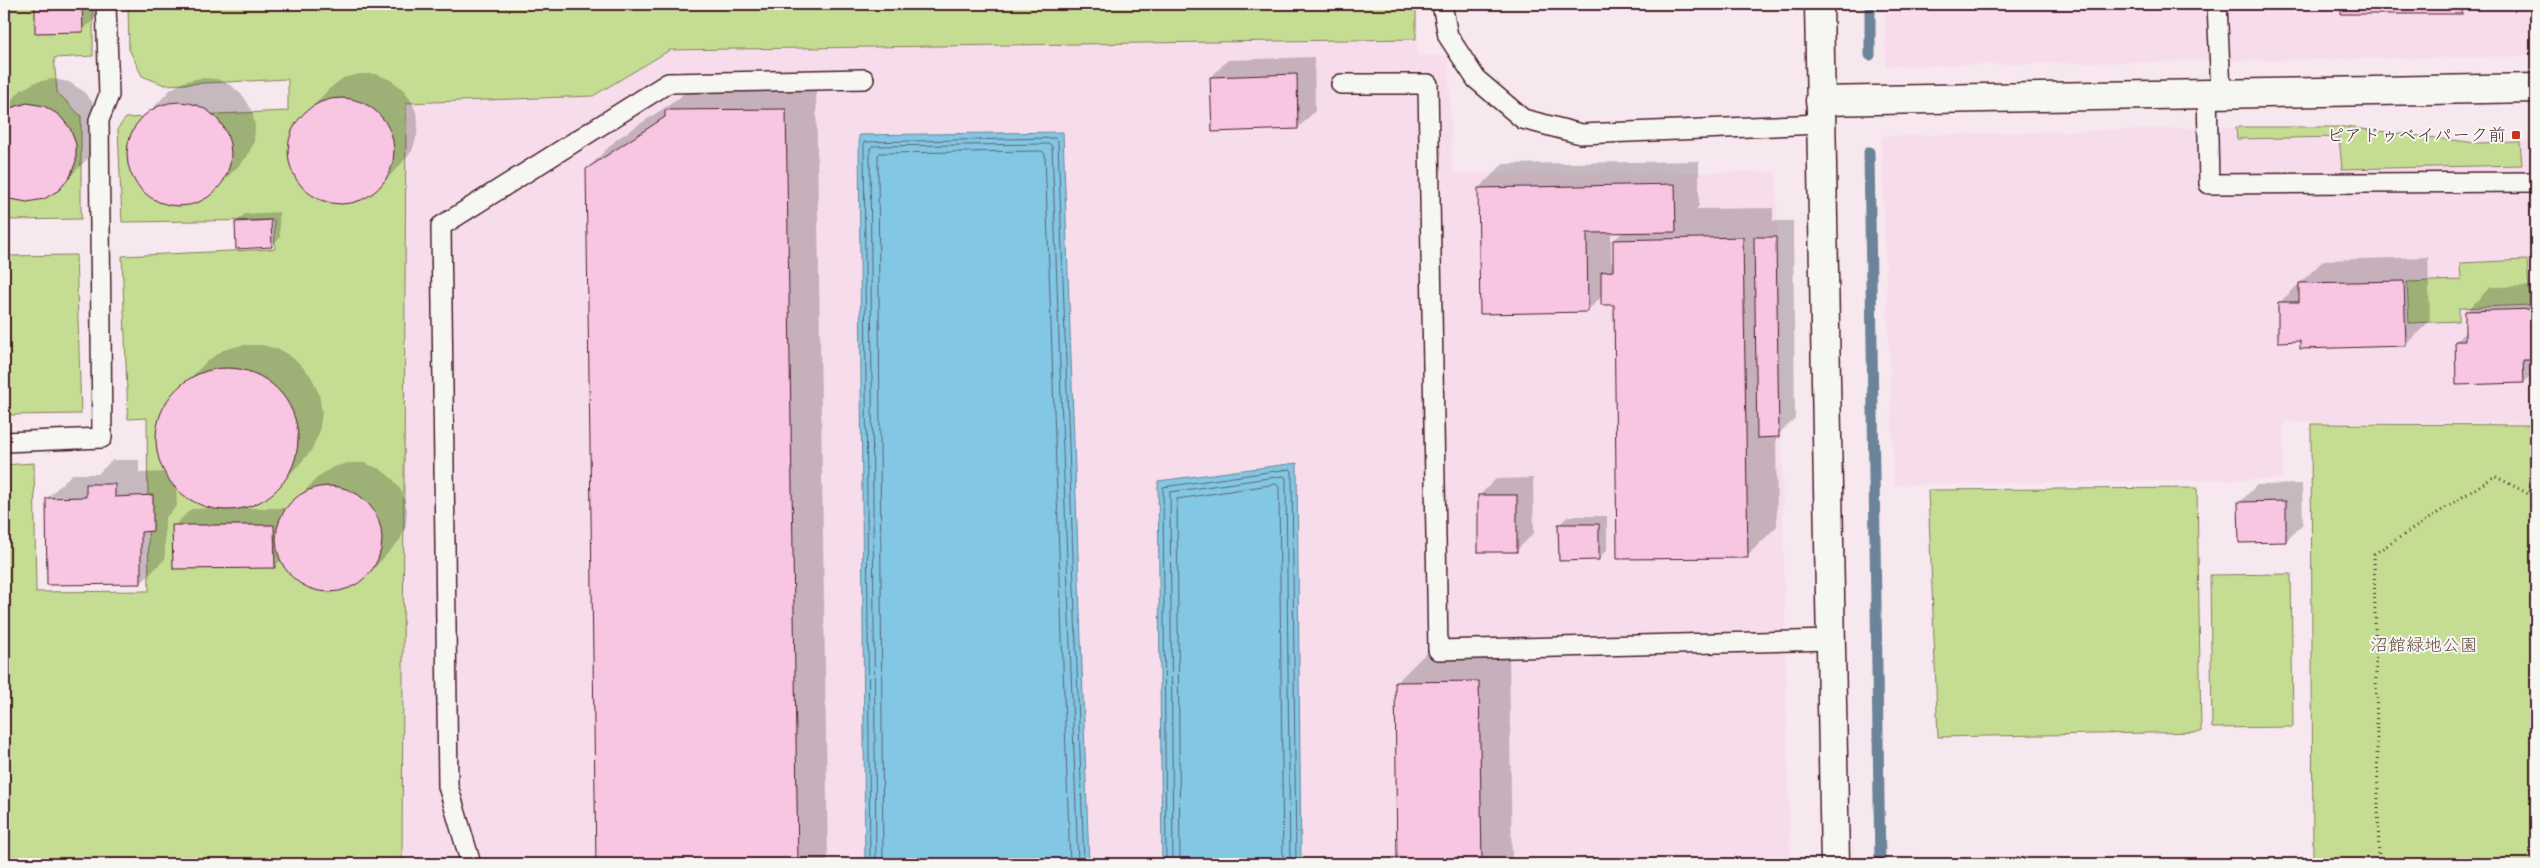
<svg xmlns="http://www.w3.org/2000/svg" width="2540" height="868" viewBox="0 0 2540 868" font-family="'Indie Flower','Klee One',sans-serif">
<rect width="100%" height="100%" fill="#f7e7ee"/>
<filter id="ink" filterUnits="userSpaceOnUse"><feTurbulence type="fractalNoise" baseFrequency=".02" numOctaves="2"/><feDisplacementMap in="SourceGraphic" scale="10" xChannelSelector="R" yChannelSelector="G"/><feConvolveMatrix kernelMatrix="1 2 1 2 8 2 1 2 1" color-interpolation-filters="sRGB"/></filter>
<g filter="url(#ink)">
<g fill="#f7ddeb">
<polygon points="1885,4 2536,4 2536,56 1886,66"/>
<polygon points="1416,39 1418,56 1448,55 1453,173 1776,172 1790,864 402,864 406,103 593,96 670,50"/>
<polygon points="2236,127 2345,127 2477,143 2536,141 2536,423 2284,422 2283,479 1894,485 1881,136"/>
</g>
<g fill="#c5dd93" stroke="#887e5f">
<polygon points="4,4 93,4 93,56 54,58 57,92 81,116 81,219 4,220"/>
<polygon points="128,4 1416,4 1416,39 670,50 593,96 406,103 402,864 4,864 4,465 34,463 36,592 149,591 147,418 128,419 122,256 275,249 274,220 122,222 118,128 126,118 288,111 288,79 165,85 142,76 129,49"/>
<polygon points="2236,127 2345,127 2477,143 2520,142 2522,165 2342,169 2339,137 2237,139"/>
<polygon points="76,255 81,414 4,415 4,256"/>
<polygon points="2527,260 2530,305 2459,308 2459,321 2409,323 2407,282 2461,280 2460,263"/>
<polygon points="2311,424 2536,425 2536,864 2313,864"/>
<polygon points="2197,488 2201,732 1938,737 1928,490"/>
<polygon points="2291,574 2293,727 2212,728 2210,575"/>
</g>
<g fill="#82c7e3" stroke="#6c8499">
<polygon points="1063,132 1089,864 865,864 859,135"/>
<polygon points="1297,463 1301,864 1162,864 1158,481"/>
</g>
<g fill="#0003" fill-rule="evenodd">
<polygon points="36,4 99,4 99,14 82,31 36,32"/>
<polygon points="2342,4 2470,4 2461,13 2342,13"/>
<polygon points="1314,57 1315,111 1298,128 1211,77 1228,60"/>
<polygon points="359,74 376,74 391,80 404,90 413,104 418,119 417,135 412,151 401,164 377,189 363,198 347,203 331,202 315,197 302,187 293,173 289,157 289,141 295,125 330,88 343,78"/>
<polygon points="201,78 217,79 232,86 244,97 252,111 255,126 254,142 247,157 212,193 197,202 182,205 166,204 151,197 139,186 131,172 128,157 129,141 136,126 171,89 186,81"/>
<polygon points="52,79 69,82 83,91 94,104 100,119 94,152 58,189 10,198 4,194 4,108 21,90 36,82"/>
<polygon points="816,79 828,864 597,864 587,169 617,139 678,99 696,81"/>
<path d="M1699 161V206L1696 209 1773 208V221H1793L1795 419 1776 436 1777 526 1747 556 1615 304 1602 296 1587 311 1479 188 1503 164ZM1611 231H1624L1614 240 1615 260 1611 263Z"/>
<polygon points="279,212 280,238 271,246 236,222 245,214"/>
<polygon points="2428,257 2430,321 2405,345 2301,340 2279,303 2324,260"/>
<polygon points="2536,286 2536,370 2524,382 2456,341 2466,331 2466,312 2490,287"/>
<polygon points="242,345 262,345 281,350 297,361 311,376 319,394 322,413 319,433 311,451 298,466 273,491 257,502 238,508 288,508 319,476 333,467 348,463 364,463 380,469 393,479 402,492 407,509 406,525 400,540 365,578 351,587 335,591 319,590 304,585 291,575 281,560 274,567 174,526 191,509 219,508 199,502 182,492 176,486 177,506 165,518 165,559 141,583 47,498 72,474 98,474 112,460 139,460 139,473 166,472 160,459 157,439 160,420 168,401 206,362 223,350"/>
<polygon points="1533,478 1534,533 1517,550 1479,496 1496,479"/>
<polygon points="2302,484 2303,524 2286,541 2240,502 2257,485"/>
<polygon points="1568,516 1607,516 1607,550 1598,559 1559,525"/>
<polygon points="1509,652 1512,864 1398,864 1396,683 1426,653"/>
</g>
<g fill="none" stroke-linecap="round" stroke-linejoin="round">
<g stroke="#606275" stroke-width="1">
<polyline points="870,864 864,142 1056,138 1058,140 1084,864"/>
<polyline points="876,864 870,148 873,146 1050,144 1052,146 1078,864"/>
<polyline points="883,864 878,155 880,153 1042,151 1045,154 1070,864"/>
<polyline points="1166,864 1163,487 1290,469 1292,471 1296,864"/>
<polyline points="1173,864 1170,492 1283,476 1286,478 1290,864"/>
<polyline points="1180,864 1177,499 1276,484 1279,487 1283,864"/>
</g>
<g stroke="#6c8499" stroke-width="11">
<polyline points="1870,4 1870,55"/>
<polyline points="1869,152 1880,864"/>
</g>
</g>
<g fill="#f8c5e3" stroke="#4a1f2b">
<polygon points="35,4 82,4 83,32 35,33"/>
<rect x="2341" y="4" width="121" height="10"/>
<polygon points="1297,74 1298,129 1212,132 1210,77"/>
<circle cx="341" cy="151" r="53"/>
<circle cx="179" cy="154" r="52"/>
<polygon points="27,103 44,106 59,115 70,128 76,144 76,161 70,177 59,190 44,199 27,202 10,199 4,196 4,110"/>
<polygon points="786,109 798,864 596,864 586,169 665,117 665,110"/>
<polygon points="1675,184 1676,232 1587,233 1588,312 1480,314 1478,188"/>
<polygon points="271,220 272,247 236,249 235,222"/>
<polygon points="1743,237 1748,558 1617,559 1614,305 1601,305 1601,272 1613,271 1613,240"/>
<polygon points="1754,237 1776,237 1779,437 1757,438"/>
<polygon points="2404,281 2406,346 2300,349 2300,341 2278,342 2278,302 2299,302 2299,283"/>
<polygon points="2536,309 2536,360 2523,360 2524,383 2456,385 2455,341 2465,341 2465,311"/>
<circle cx="227" cy="439" r="71"/>
<polygon points="86,484 115,484 115,497 153,495 153,531 141,532 141,584 47,585 46,498 86,497"/>
<circle cx="329" cy="539" r="53"/>
<rect x="1478" y="495" width="39" height="57"/>
<polygon points="2286,501 2286,542 2239,543 2238,502"/>
<polygon points="1558,524 1599,524 1599,560 1559,561"/>
<polygon points="172,525 274,525 275,568 173,569"/>
<polygon points="1479,681 1482,864 1397,864 1395,682"/>
</g>
<g fill="none" stroke-linecap="round" stroke-linejoin="round">
<defs>
<g id="lane">
<polyline points="1442,4 1448,36 1476,79 1523,119 1581,134 1820,124"/>
<polyline points="2217,4 2221,92"/>
<polyline points="1341,84 1428,84 1438,650 1832,640"/>
<polyline points="2207,92 2209,184 2536,182"/>
<polyline points="4,442 102,438 99,120 109,95 106,4"/>
<polyline points="471,864 448,786 441,226 668,83 864,79"/>
</g>
<g id="secondary">
<polyline points="1819,4 1835,864"/>
<polyline points="1820,101 2536,88"/>
</g>
</defs>
<use href="#lane" stroke="#4a1f2b" stroke-width="22"/>
<use href="#secondary" stroke="#4a1f2b" stroke-width="31"/>
<polyline stroke="#4a1f2b" stroke-width="3" stroke-dasharray="1 4" stroke-linecap="butt" points="2379,864 2374,554 2495,476 2536,498"/>
<use href="#lane" stroke="#f6f6f2" stroke-width="19"/>
<use href="#secondary" stroke="#f6f6f2" stroke-width="28"/>
</g>
</g>
<rect fill="#c8321e" stroke="#f6f6f2" stroke-width="2" x="2511" y="130" width="10" height="10" rx="2.5"/>
<g text-anchor="middle" stroke-width="4" stroke-linejoin="round" paint-order="stroke">
<g font-size="18" fill="#4a1f2b" stroke="#f6f6f2" text-anchor="end">
<text x="2506" y="141">ピアドゥベイパーク前</text>
</g>
<g font-size="18" fill="#694e45" stroke="#f6f6f2">
<text x="2424" y="651">沼館緑地公園</text>
</g>
</g>
<rect width="2540" height="868" fill="none" stroke="#f6f6f2" stroke-width="20"/>
<rect x="10" y="10" width="2520" height="848" fill="none" stroke="#4a1f2b" stroke-width="2" filter="url(#ink)"/>
</svg>
